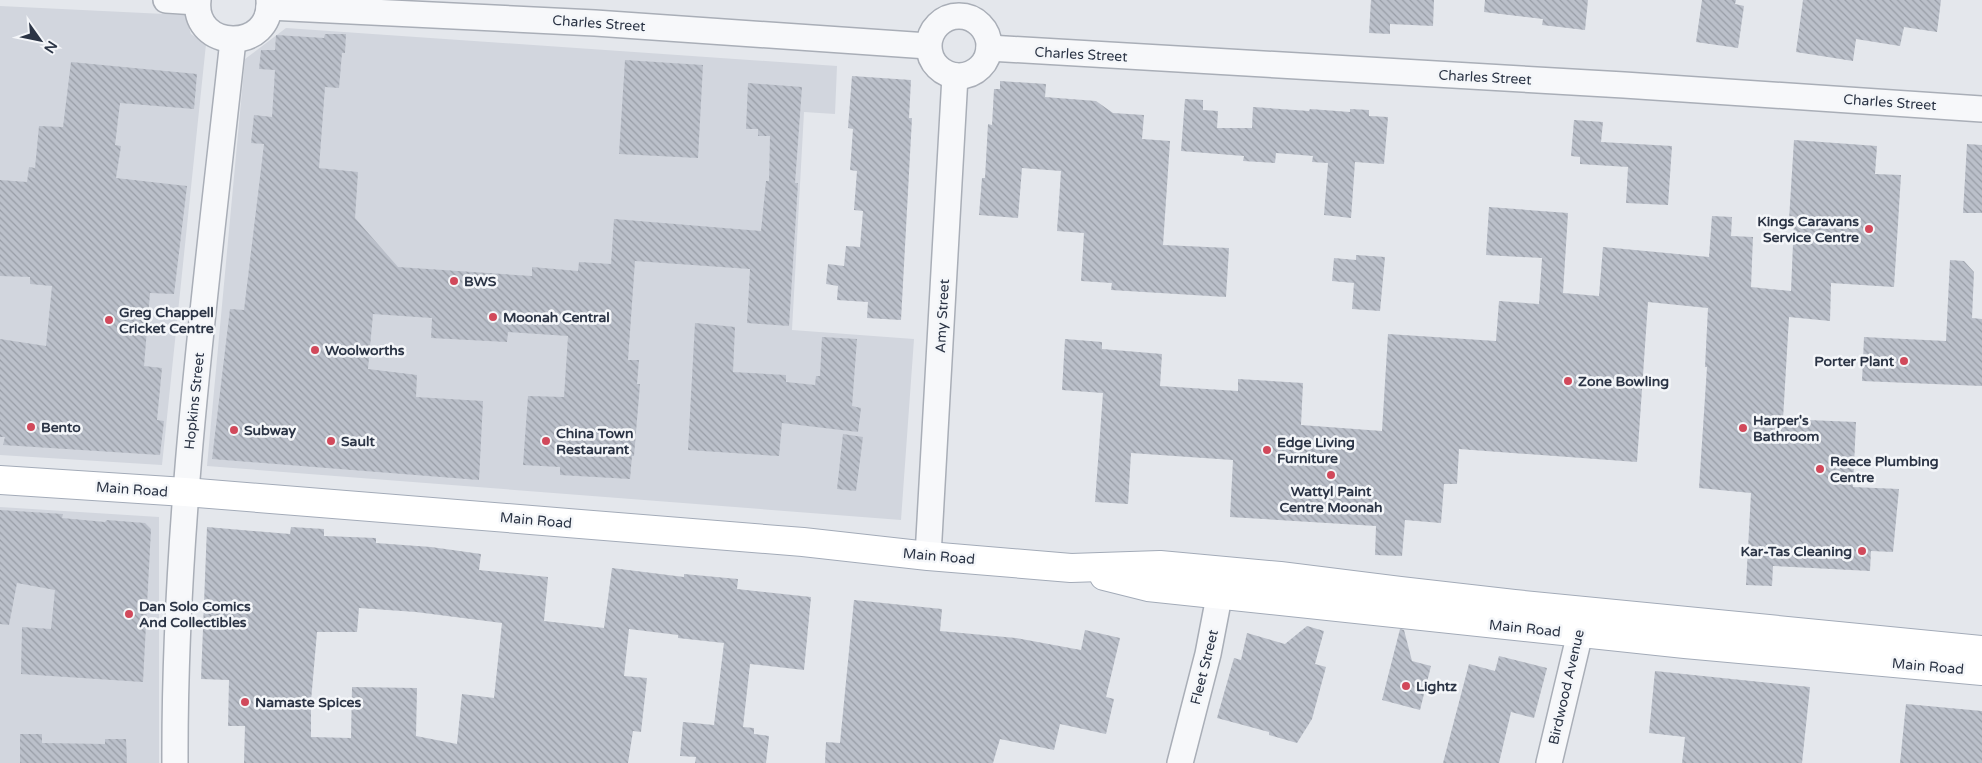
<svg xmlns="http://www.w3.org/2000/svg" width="1982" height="763" viewBox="0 0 1982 763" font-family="'Varela Round',sans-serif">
<defs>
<pattern id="building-back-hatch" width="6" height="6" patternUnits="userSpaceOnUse" patternTransform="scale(1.25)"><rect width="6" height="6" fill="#bbc0ca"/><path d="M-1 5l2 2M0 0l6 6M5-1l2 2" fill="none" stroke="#989da6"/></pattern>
</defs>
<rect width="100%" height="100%" fill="#e4e7ec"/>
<g fill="#d2d6de">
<polygon points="0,6 185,15 191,34 206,44 162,465 0,455"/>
<polygon points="286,28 837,66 835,114 804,112 792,330 914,339 901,520 207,466 245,59"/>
<polygon points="0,507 159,517 159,763 0,763"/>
</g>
<g fill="url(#building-back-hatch)" fill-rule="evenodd">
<polygon points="1371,0 1434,0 1433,26 1390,24 1390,34 1369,33"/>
<polygon points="1485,0 1588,0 1585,30 1542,25 1543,19 1484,12"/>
<polygon points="1702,0 1736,0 1735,4 1744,6 1738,48 1696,42"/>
<polygon points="1803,0 1941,0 1937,32 1904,27 1900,46 1856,39 1853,61 1796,52"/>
<polygon points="325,34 346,34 345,53 342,53 339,88 325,87 319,168 358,172 355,218 398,267 532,276 532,267 578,271 579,262 611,264 614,219 761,231 766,181 769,181 770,136 758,136 758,129 746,129 748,83 802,87 795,183 798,183 789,326 747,323 750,269 635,261 628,360 639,360 637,384 640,384 634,456 632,456 630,479 560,475 560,467 523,465 528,396 564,397 568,336 508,332 507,342 431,338 432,318 373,314 368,369 417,375 416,397 483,401 479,480 212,459 230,309 244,310 264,144 251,143 254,115 272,117 275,70 259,69 261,50 275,50 276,35 324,38"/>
<polygon points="625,60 703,65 698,158 619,154"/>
<polygon points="71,62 197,74 194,109 120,103 115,145 121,146 116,178 187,186 174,294 150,293 144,366 162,368 157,420 164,421 160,455 3,445 5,437 0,437 0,339 46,346 52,286 30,284 30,277 0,276 0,180 27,182 29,167 35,168 39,126 63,127"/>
<polygon points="852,76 911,80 909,118 912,118 901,320 867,318 868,302 837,300 838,286 826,284 828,264 844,266 846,246 860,247 863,211 854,210 857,171 850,170 853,129 848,128"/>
<polygon points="1000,81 1046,84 1045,97 1096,101 1113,113 1144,115 1142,139 1170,141 1163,245 1229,248 1226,297 1111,290 1112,283 1081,281 1084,233 1057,231 1061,171 1022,168 1018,218 979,215 982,178 985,178 988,124 992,125 994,89 1000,89"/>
<polygon points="1185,99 1203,100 1203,110 1218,111 1217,128 1252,128 1253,107 1309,111 1310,109 1350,112 1350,109 1369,110 1369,116 1388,117 1384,164 1355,162 1351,218 1324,215 1328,163 1312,162 1313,156 1276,153 1275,163 1243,161 1244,156 1181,151"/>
<polygon points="1574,120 1603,122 1601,142 1672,146 1668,205 1626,203 1628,167 1580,164 1580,157 1571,156"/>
<polygon points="1794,140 1877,146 1875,174 1901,175 1894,287 1831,283 1830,321 1789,317 1783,419 1856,422 1853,487 1899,489 1893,552 1871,551 1870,571 1773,566 1772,586 1746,585 1751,493 1699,488 1707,367 1705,367 1708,308 1648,302 1637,462 1459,449 1457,484 1444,484 1441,523 1405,520 1402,556 1375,555 1376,526 1230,517 1233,460 1131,453 1128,504 1095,502 1103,393 1062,390 1065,339 1102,342 1102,349 1162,354 1160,386 1238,391 1238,379 1303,383 1301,425 1382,431 1388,334 1496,341 1499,301 1539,304 1542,258 1486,255 1489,207 1568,213 1563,293 1599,296 1603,247 1709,257 1712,216 1732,217 1731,236 1753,237 1751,287 1791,291 1794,220 1789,220"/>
<polygon points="1967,144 1982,145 1982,213 1963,213"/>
<polygon points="1356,255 1385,257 1380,311 1352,309 1354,283 1332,281 1334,258 1356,260"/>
<polygon points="1950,260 1964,261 1974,272 1972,318 1982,319 1982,386 1862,381 1864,337 1946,341"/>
<polygon points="695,323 735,327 733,372 786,375 786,382 815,385 816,376 820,376 822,337 857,339 852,406 861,408 858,432 782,423 779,456 688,450"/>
<polygon points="843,434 863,437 856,491 837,489"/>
<polygon points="0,510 63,514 62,518 105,522 107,520 145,523 151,529 143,682 21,674 22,627 51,629 55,590 17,583 9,625 0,624"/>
<path d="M207 527 290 534 291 527 324 529V536L376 538V543L431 547 481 554 479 570 548 577 544 621 604 628 612 568 684 577V574L738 579 737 589 811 597 804 670 750 664 743 727 754 728V734L769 736 766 763H695L696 757 680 756 683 722 714 725 724 643 678 638V635L629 629 624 676 647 678 641 732 633 731 628 763H244L245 726H228L229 680 201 679ZM359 608 416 612 502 623 494 698 462 694 457 744 416 736 417 688 352 687 351 738 311 737V701L317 632H357Z"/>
<polygon points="854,600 942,609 940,631 1016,638 1081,650 1085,630 1120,638 1106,697 1114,699 1106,734 1060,724 1054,750 1000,739 993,763 825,763 826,742 840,743"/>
<polygon points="1307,626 1324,631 1315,664 1326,667 1312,719 1297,743 1269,735 1269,732 1217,718 1234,658 1241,660 1247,633 1285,644"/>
<polygon points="1400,629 1404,630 1412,661 1431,666 1420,710 1382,700"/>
<polygon points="1499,656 1547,668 1534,718 1511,712 1499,763 1443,763 1469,664 1495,671"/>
<polygon points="1655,671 1810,687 1802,763 1682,763 1685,737 1649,733"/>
<polygon points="1906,704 1982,711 1982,763 1900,763"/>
<polygon points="20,734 42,734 42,743 105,744 105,739 126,739 127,763 20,763"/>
</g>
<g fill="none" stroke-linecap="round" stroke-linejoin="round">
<defs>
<g id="minor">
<polyline points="166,0 197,2"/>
<path d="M198 0C192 51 273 53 269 0"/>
<polyline points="269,7 595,23 928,46"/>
<circle cx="959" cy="46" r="30"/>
<polyline points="989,48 1624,85 1982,109"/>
<polyline points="928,556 955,76"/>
<path d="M175 763C174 521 207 280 233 40"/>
<polyline points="1180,763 1208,654 1223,576"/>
<polyline points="1549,763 1580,633 1583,613"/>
</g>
<g id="major">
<polyline points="0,480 185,492 803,542 928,556 1071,568 1160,565 1280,576 1400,591 1514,604 1982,650"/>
<polyline points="1104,576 1148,587 1685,644 1982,671"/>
</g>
</defs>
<use href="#minor" stroke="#a9aeb7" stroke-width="28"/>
<use href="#major" stroke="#a3abb8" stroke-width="30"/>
<use href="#minor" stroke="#f7f8fa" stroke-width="25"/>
<use href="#major" stroke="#fff" stroke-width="28"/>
</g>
<g fill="#d1495b" stroke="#f4f6f9" stroke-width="2">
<circle cx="1869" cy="229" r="5"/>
<circle cx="454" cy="281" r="5"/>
<circle cx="493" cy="317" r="5"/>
<circle cx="109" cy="320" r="5"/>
<circle cx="315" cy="350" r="5"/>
<circle cx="1904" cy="361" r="5"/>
<circle cx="1568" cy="381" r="5"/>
<circle cx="31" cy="427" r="5"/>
<circle cx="1743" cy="428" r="5"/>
<circle cx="234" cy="430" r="5"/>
<circle cx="331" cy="441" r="5"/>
<circle cx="546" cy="441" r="5"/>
<circle cx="1267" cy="450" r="5"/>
<circle cx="1820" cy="469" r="5"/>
<circle cx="1331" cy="475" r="5"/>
<circle cx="1862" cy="551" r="5"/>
<circle cx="129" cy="614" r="5"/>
<circle cx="1406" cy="686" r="5"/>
<circle cx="245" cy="702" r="5"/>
</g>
<g text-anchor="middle" stroke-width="5" stroke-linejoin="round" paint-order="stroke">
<g font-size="14" fill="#2b3445" stroke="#f4f6f9">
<text transform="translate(599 23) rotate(4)" y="5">Charles Street</text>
<text transform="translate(1081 54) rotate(3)" y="5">Charles Street</text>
<text transform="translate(1485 77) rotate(3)" y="5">Charles Street</text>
<text transform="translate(1890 102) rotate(4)" y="5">Charles Street</text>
<text transform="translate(942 316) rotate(-87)" y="5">Amy Street</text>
<text transform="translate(194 401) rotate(-84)" y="5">Hopkins Street</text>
<text transform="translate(132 489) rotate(4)" y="5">Main Road</text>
<text transform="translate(536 520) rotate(5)" y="5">Main Road</text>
<text transform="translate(939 556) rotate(5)" y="5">Main Road</text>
<text transform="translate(1525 628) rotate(6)" y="5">Main Road</text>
<text transform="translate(1928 666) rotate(5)" y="5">Main Road</text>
<text transform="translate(1204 667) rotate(-76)" y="5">Fleet Street</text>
<text transform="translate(1566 687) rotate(-77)" y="5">Birdwood Avenue</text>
</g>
<g font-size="14" font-weight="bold" fill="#2b3445" stroke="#f4f6f9" text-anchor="start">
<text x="1859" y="226" text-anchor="end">Kings Caravans<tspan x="1859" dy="16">Service Centre</tspan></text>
<text x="464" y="286">BWS</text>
<text x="119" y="317">Greg Chappell<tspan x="119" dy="16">Cricket Centre</tspan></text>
<text x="503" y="322">Moonah Central</text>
<text x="325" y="355">Woolworths</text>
<text x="1894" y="366" text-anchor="end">Porter Plant</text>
<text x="1578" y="386">Zone Bowling</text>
<text x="1753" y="425">Harper's<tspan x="1753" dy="16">Bathroom</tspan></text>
<text x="41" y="432">Bento</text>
<text x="244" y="435">Subway</text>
<text x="556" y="438">China Town<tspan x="556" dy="16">Restaurant</tspan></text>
<text x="341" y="446">Sault</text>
<text x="1277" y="447">Edge Living<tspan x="1277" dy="16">Furniture</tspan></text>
<text x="1830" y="466">Reece Plumbing<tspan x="1830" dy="16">Centre</tspan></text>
<text x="1331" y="496" text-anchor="middle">Wattyl Paint<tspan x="1331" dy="16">Centre Moonah</tspan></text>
<text x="1852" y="556" text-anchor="end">Kar-Tas Cleaning</text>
<text x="139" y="611">Dan Solo Comics<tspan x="139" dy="16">And Collectibles</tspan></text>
<text x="1416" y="691">Lightz</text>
<text x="255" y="707">Namaste Spices</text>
</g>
</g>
<g transform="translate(40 40) rotate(123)" stroke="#f4f6f9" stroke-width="4" paint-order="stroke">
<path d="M0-4L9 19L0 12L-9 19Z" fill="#2b3445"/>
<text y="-8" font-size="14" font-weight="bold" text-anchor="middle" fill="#2b3445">N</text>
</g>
</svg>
